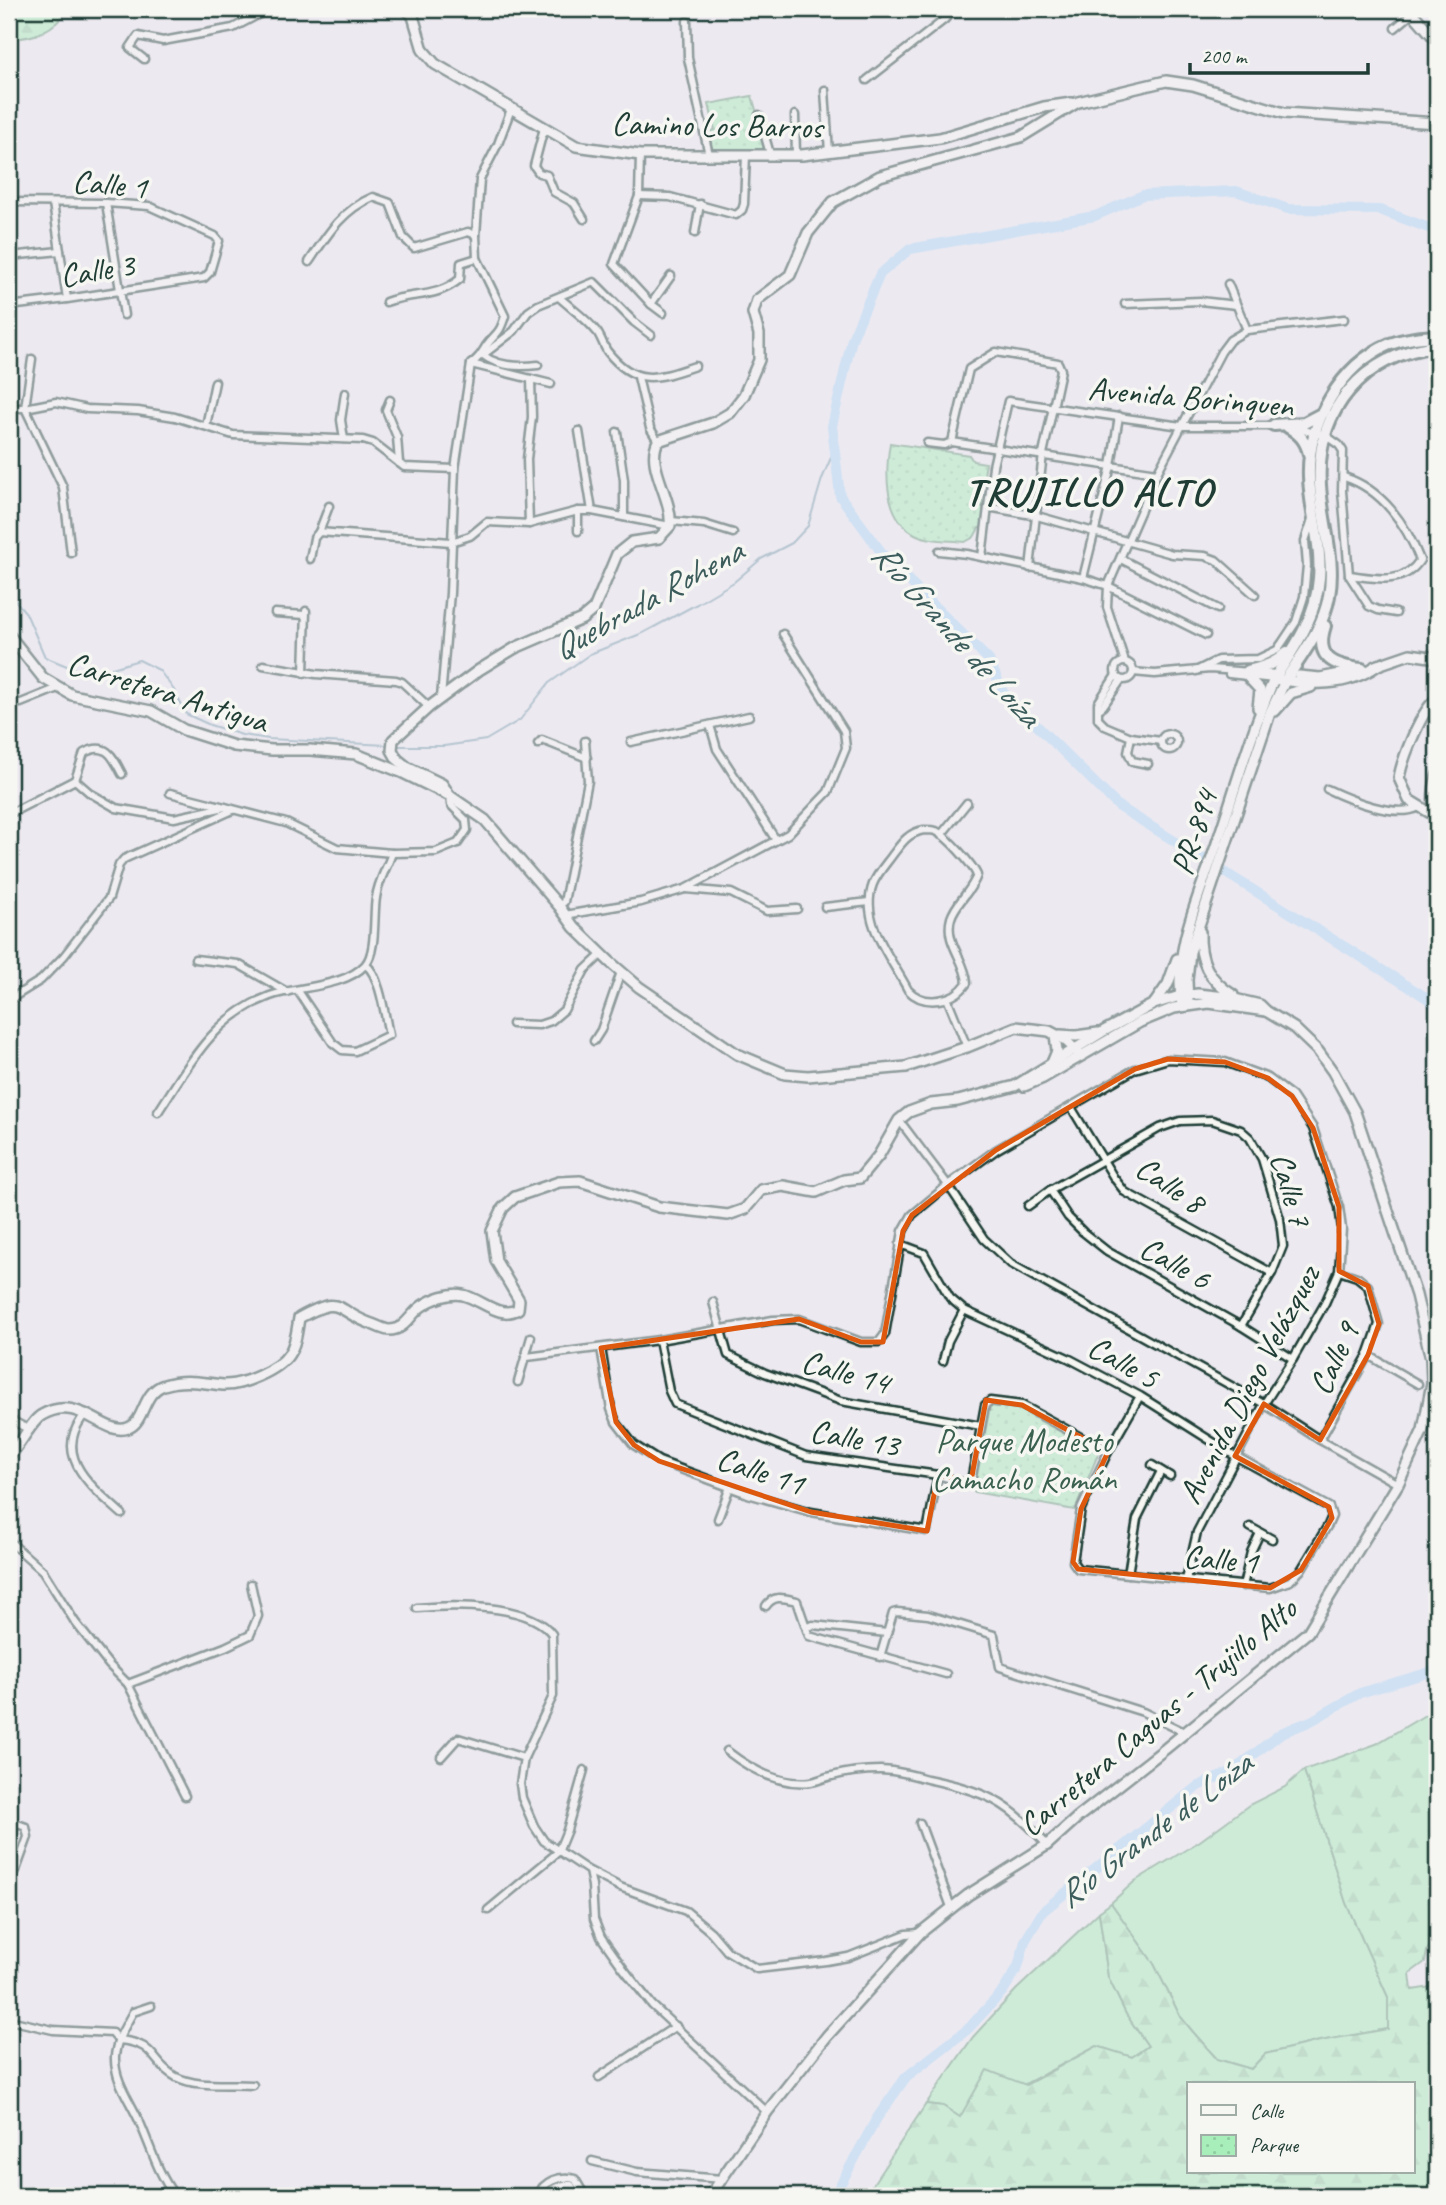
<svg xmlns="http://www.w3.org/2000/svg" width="1446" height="2205" viewBox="0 0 1446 2205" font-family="Caveat,sans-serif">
<defs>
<pattern id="forest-firs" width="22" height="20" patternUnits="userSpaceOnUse" patternTransform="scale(1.75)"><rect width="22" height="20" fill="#a8eeba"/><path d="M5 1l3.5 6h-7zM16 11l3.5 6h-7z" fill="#90cda0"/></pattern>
<pattern id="park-dots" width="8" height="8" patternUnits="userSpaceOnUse" patternTransform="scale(1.75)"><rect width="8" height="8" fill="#a8eeba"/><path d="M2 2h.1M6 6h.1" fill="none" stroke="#90cda0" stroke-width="1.8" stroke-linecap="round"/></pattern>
</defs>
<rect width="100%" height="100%" fill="#ece9f0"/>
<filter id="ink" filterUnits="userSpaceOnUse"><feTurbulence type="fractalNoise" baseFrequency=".0143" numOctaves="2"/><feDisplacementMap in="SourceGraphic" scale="14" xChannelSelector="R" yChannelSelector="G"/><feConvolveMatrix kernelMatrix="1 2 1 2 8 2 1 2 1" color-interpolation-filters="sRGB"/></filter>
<g filter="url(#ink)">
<g fill="#a8eeba" stroke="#649677" stroke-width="2">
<polygon points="1304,1770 1346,1903 1388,1997 1388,2029 1320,2041 1265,2054 1251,2069 1217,2059 1193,2032 1180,2016 1154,1964 1111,1903 1135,1881 1200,1841 1249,1805 1285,1787"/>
<polygon points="1099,1912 1108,1977 1126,2014 1148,2046 1132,2057 1097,2046 960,2118 943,2106 926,2104 973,2037 1016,1990"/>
</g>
<g fill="url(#forest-firs)" stroke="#649677" stroke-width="2" fill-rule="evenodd">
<path d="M9 9H68C56 29 32 40 9 38Z"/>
<path d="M1437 1708V1929L1427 1951 1425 1962 1410 1973 1412 1990 1431 1987 1437 1992V2196H865L926 2104 943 2106 960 2117 987 2070 1026 2085 1097 2046 1132 2057 1148 2046 1126 2014 1108 1977 1099 1912 1111 1903 1154 1964 1180 2016 1193 2032 1217 2059 1251 2069 1265 2054 1320 2041 1388 2029V1997L1346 1903 1304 1770 1376 1744ZM1189 2084H1413V2172H1189Z"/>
</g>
<g fill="url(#park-dots)" stroke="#649677" stroke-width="2">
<polygon points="752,96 768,152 712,151 707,132 715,130 709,104"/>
<path d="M890 443 969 455 973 461 986 463 980 499 983 502 982 506 985 509 982 529 979 528 974 537 965 542C950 540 928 541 915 534 884 517 885 473 890 443Z"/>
<polygon points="990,1406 1018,1409 1099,1452 1075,1510 974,1492"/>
</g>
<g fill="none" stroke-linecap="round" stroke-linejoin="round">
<g stroke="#7399a9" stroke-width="2">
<polyline points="9,598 13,598 26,613 45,657 79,671 99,672 139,660 159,670 174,690 186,714 210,725 242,735 269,739 387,745"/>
<polyline points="398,746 444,746 486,740 520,720 549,683 590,654 643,633 697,604 734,582 761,559 792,543 808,526 822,479 835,448"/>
</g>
<g stroke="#abd7f7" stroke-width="10">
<polyline points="1437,231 1380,210 1288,209 1236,191 1143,195 1095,216 910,249 880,274 852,339 832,426 840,496 885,557 989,660 1003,692 1118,806 1427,998 1437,1009"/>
<polyline points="834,2196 877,2118 906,2077 968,2029 1003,1991 1018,1967 1025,1941 1043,1911 1198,1786 1233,1771 1281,1733 1311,1721 1360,1693 1437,1670"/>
</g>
<defs>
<g id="street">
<polyline points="687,21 688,58 709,155"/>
<polyline points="1395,28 1413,13"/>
<polyline points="144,59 130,48 138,36 163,41 233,28 269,9"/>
<polyline points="867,80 944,20 954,9"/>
<polyline points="825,90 829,153"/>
<polyline points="759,115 770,154"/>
<polyline points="795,115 796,155"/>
<polyline points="544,128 534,166 539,173 547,175 554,192 574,203 584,219"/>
<polyline points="640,155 639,196 614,264 651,304 663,313"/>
<polyline points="639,196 670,197 736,215 742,210 744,204 746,155"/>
<polyline points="9,202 106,203 149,206 215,236 219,241 210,272 204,278 67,299 9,306"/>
<polyline points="53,203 67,299"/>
<polyline points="106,203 124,315"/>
<polyline points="695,233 700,204"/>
<polyline points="9,256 60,251"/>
<path d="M309 262C327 235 342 210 373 197L390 203 403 237 414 248 468 232 476 235"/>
<polyline points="1228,284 1247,330"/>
<path d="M560 298C572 309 587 319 597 332 601 337 603 345 607 351 635 387 657 379 695 366"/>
<path d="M386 302C413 292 436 299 460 279L461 263 477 258"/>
<polyline points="651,304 671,276"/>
<polyline points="1125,304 1200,301 1236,305"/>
<polyline points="32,359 25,408 63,487 71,553"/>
<polyline points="471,364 551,384"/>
<path d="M538 365C519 367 498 367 483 355L514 331 528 312 538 305 594 282 634 322 651 335"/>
<polyline points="638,377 650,428 658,441"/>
<polyline points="390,400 386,410 397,437 399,463"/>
<polyline points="9,408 25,408 56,402 87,409 138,411 175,417 233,435 363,440 373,443 404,467 455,469"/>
<polyline points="206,426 215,382"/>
<polyline points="1294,428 1325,435 1339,445 1343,451 1342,491 1349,575 1369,606 1378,610 1396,613"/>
<polyline points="579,431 592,511"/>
<polyline points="617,432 624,480 624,517"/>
<polyline points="344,439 341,420 345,393"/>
<polyline points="952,442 969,369 996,352 1058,363 1061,370 1043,454 1030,568"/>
<polyline points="927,443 944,445 952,442 1157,473"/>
<path d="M1344 477C1382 489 1406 524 1420 560 1403 586 1376 578 1349 575"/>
<polyline points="988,507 1037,516 1172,554 1205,556 1216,560 1255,595"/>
<polyline points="671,521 704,524 733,533"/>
<polyline points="529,524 527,459 532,417 531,379"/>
<polyline points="578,531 578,511"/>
<polyline points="319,532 329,506"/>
<polyline points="939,551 967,554 1083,578 1108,586 1206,635"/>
<polyline points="982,557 993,466 1008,401 1181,426 1276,426"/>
<polyline points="310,559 314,538 319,532 451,542 470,536 487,522 529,524 578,511 592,511 670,526"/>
<polyline points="1121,559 1218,609"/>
<polyline points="1083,578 1111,466 1119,416"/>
<polyline points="275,613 305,615"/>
<circle cx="1124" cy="671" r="9"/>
<polyline points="1125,662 1107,607 1108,586 1157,473 1221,352 1230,340 1247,330 1344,319"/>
<polyline points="263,665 316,674 396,680 402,682 429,707"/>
<polyline points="1196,671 1218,660 1258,659 1277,650 1282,643 1296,622 1304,597 1307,565 1305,541 1312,519"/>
<polyline points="1133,672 1155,674 1210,669 1277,674"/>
<polyline points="304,673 306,611"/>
<polyline points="1229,674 1274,679"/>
<polyline points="1116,675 1098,703 1098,719 1105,726 1131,737 1128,752 1132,761 1148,764"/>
<path d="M441 698 450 593 455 469 471 364C479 358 481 354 486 346 496 332 499 336 505 316L477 258 476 235 480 179 498 144 511 109"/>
<polyline points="9,703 21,703 58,688"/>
<polyline points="1099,709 1103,706 1121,680"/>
<polyline points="710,725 717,749 776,840"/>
<circle cx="1169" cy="742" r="8"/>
<polyline points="1131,737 1161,741"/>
<polyline points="631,742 749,716"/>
<polyline points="538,744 542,740 587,758"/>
<polyline points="75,780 90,793 116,808 174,818 225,807 286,823 337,848 392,853 436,852 458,843 467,830 466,820 451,805 450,796"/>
<path d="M75 780 84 753C106 741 113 756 122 774"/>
<path d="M1327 789C1350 800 1396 819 1419 807"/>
<polyline points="170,793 225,807"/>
<polyline points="9,814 75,780"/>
<path d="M1435 815C1430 802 1432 785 1437 773"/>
<path d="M924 830C927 830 933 830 936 831 947 836 972 864 977 875 972 891 956 902 951 918 944 943 966 960 967 983 954 1002 924 1007 908 990 892 959 859 921 873 884 877 874 885 865 891 857 901 844 907 833 924 830Z"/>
<polyline points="941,835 967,803"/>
<polyline points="686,889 731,893 767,911 797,909"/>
<polyline points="559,906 564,902 588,781 585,741"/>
<polyline points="825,907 869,902"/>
<polyline points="565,915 641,902 685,889 788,834 828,792 846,748 844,731 783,634"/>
<polyline points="195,959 238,964 287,992"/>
<path d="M298 991 333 1043 342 1050 355 1051 389 1035C385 1017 380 975 366 965"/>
<polyline points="947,998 967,1047"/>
<polyline points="9,1000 41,980 64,956 109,898 119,865 124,859 233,810"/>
<polyline points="512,1024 539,1025 551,1021 564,1010 585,970 602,954"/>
<polyline points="594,1041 601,1030 621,972"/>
<polyline points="1071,1107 1114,1178 1125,1192 1272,1273"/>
<path d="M158 1112C189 1065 213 1017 270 996 296 986 344 988 365 965 377 952 373 915 376 898 378 881 387 868 392 853"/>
<polyline points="899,1120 948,1185 984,1239 1011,1264 1264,1404 1320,1440 1398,1484"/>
<polyline points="1050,1190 1068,1217 1083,1232 1107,1251 1241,1326 1293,1359"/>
<polyline points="1028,1206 1050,1190 1160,1128 1180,1121 1212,1120 1241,1130 1250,1138 1262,1159 1280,1219 1283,1246 1272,1273 1241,1326"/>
<polyline points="900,1244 924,1253 950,1298 964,1310 1068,1358 1140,1396 1235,1456 1329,1507 1332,1516 1328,1525 1301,1570 1290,1581 1270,1588 1078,1569 1073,1562 1081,1509 1108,1452 1140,1396"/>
<polyline points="713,1302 728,1355 765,1373 841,1401 981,1426"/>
<polyline points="659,1340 669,1391 675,1404 806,1456 938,1475 963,1483 971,1481 985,1405 990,1401 1022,1405 1108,1452"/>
<polyline points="601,1348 611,1409 616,1422 634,1445 659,1461 748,1494 811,1512 927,1531 938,1475"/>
<polyline points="1368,1355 1418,1384"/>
<polyline points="527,1357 659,1340 773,1320 799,1319 861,1342 879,1342 885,1334 903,1231 912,1215 948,1185 996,1150 1135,1069 1168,1059 1225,1062 1268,1078 1292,1096 1313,1128 1339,1207 1342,1229 1339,1271 1325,1303 1293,1359 1264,1404 1197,1532 1186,1580"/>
<polyline points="943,1361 948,1341 964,1310"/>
<polyline points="518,1382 531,1337"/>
<path d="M86 1413C50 1455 91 1486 122 1514"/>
<polyline points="9,1419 30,1430"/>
<polyline points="1320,1440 1368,1355 1379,1324 1368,1286 1357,1277 1339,1271"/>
<polyline points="1152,1465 1170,1476"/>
<polyline points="718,1519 730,1487"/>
<polyline points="1250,1527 1272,1539"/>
<polyline points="9,1541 43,1571 75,1622 109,1665 128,1684 185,1796"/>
<polyline points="1128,1574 1137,1519 1161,1471"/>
<polyline points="1243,1586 1251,1552 1260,1533"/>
<path d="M766 1606C774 1594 784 1598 797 1601L809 1636 946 1674"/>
<path d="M417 1608C453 1605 529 1603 552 1634L553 1696 524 1758 520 1784 522 1798 534 1826 544 1841 589 1871 592 1886 594 1919 601 1937 623 1968 652 2005 767 2112"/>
<polyline points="807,1628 813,1625 887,1633"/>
<polyline points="880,1657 893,1613 897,1612 928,1615 994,1635 1000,1667 1143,1712 1184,1732"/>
<polyline points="128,1684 225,1647 250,1635 258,1616 251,1584"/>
<path d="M727 1751C750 1769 780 1786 811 1782 818 1781 825 1777 832 1776 847 1772 864 1770 880 1770 896 1770 912 1775 927 1779 984 1791 1007 1800 1047 1845"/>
<polyline points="441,1757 458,1738 524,1758"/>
<polyline points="9,1821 26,1827 28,1837 15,1873"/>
<polyline points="920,1823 951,1907"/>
<polyline points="589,1871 620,1887 686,1911 711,1932 727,1951 757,1969 826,1961 848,1957 906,1934 920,1933"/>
<polyline points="488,1910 558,1852 567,1830 584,1770"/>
<path d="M151 2006 133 2012C125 2027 116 2040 115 2057 114 2081 131 2102 140 2123 151 2148 158 2174 175 2196"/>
<polyline points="9,2020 53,2030 112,2033 118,2040"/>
<path d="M118 2040C158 2043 149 2062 176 2077 198 2088 230 2083 253 2085"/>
<polyline points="599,2077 676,2026"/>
<polyline points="592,2161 637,2172 722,2179"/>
<path d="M537 2196C544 2181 559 2175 575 2179L585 2196"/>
<path d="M537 2196C549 2193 558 2183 571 2185L577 2196"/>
</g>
<g id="secondary">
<polyline points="406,9 413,16 423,50 435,64 576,146 640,155 802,155 940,138 1044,107 1072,103"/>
<polyline points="1409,9 1437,41"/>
<polyline points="9,635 43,678 72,695 151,711 184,730 234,746 272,750 310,750 356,754 401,772 450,796"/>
<polyline points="1375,666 1410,654 1437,658"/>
<polyline points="1247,676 1260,690 1258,708"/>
<polyline points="1299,676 1320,678 1361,670"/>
<path d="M1437 699C1422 708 1402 760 1399 778L1409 800 1437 817"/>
<polyline points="1275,711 1291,693 1311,687"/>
<path d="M1200 932C1199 960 1208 980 1233 995"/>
<polyline points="1154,1004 1168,984 1177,959"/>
<polyline points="1188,1004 1187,980 1190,952 1270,713 1285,681"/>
<path d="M1182 1005C1172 949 1201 893 1218 840 1236 786 1251 732 1274 679 1312 685 1345 688 1378 665"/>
<polyline points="1060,1035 1076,1036 1098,1033"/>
<path d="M1081 1055 1064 1039 1049 1031 1016 1027 967 1047 906 1067 808 1076 785 1074 737 1054 639 987 610 962 574 927 559 906 485 820 450 796 442 784 407 767 397 759 392 750 393 740 429 707 479 670 515 648 582 619 594 609 617 554 632 542 659 538 670 526C673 497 645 466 658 441L713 423 730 413 744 395 759 360V334L753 313 757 300 790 275 808 233 833 202 880 176 1021 137 1078 102 1166 81 1193 85 1284 113 1437 123"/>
<polyline points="1052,1063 1057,1051 1055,1035"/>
<polyline points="1024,1086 1043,1078 1140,1022 1174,1008 1209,1003 1266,1011"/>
<path d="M9 1456C20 1446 31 1421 42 1415 80 1393 104 1437 128 1428 145 1422 142 1392 164 1385 184 1378 203 1383 223 1385 241 1386 279 1370 289 1354 296 1344 297 1330 299 1318 344 1293 334 1311 372 1324 377 1326 383 1329 388 1330 405 1331 410 1314 422 1306 432 1299 451 1292 463 1295 481 1299 500 1320 518 1309L519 1300 496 1261 492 1231 503 1208 515 1197 559 1182 580 1181 659 1207 728 1215 745 1209 761 1190 783 1186 816 1192 844 1180 860 1178 879 1155 899 1120 909 1112 931 1104 958 1101 1015 1086 1104 1031 1154 1004 1180 996 1198 994 1226 997 1260 1005 1266 1011 1294 1028 1318 1051 1333 1072 1355 1112 1416 1295 1431 1359 1432 1383 1423 1430 1398 1484 1308 1632 1165 1749 1078 1817 1047 1845 968 1895 920 1933 827 2036 767 2112 710 2196"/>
</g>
<g id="primary">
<polyline points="1274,425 1304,423 1323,413"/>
<path d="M1288 427C1300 434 1306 441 1309 454"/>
<path d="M1325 626C1314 659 1335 666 1362 669"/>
<path d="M1248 671C1263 667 1276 664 1287 652"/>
<path d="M1274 679C1295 647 1316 618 1319 578 1322 545 1310 511 1309 477 1307 424 1340 365 1390 344 1406 338 1421 337 1437 336"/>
<path d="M1285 681C1303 653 1323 629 1329 596 1336 558 1322 523 1320 485 1315 410 1363 355 1437 346"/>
</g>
</defs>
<use href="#street" stroke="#1f3d34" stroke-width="11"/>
<use href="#secondary" stroke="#1f3d34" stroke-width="14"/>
<use href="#primary" stroke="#1f3d34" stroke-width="16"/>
<use href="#street" stroke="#f6f6f2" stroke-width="6"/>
<use href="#secondary" stroke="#f6f6f2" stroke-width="9"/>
<use href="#primary" stroke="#f6f6f2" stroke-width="10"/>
</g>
</g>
<path d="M0 0H1446V2205H0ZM1168 1059 1225 1062 1268 1078 1292 1096 1313 1128 1339 1207V1271L1368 1286 1379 1324 1368 1355 1320 1440 1264 1404 1235 1456 1329 1507 1332 1518 1301 1570 1270 1588 1078 1569 1073 1562 1081 1509 1108 1452 1022 1405 986 1400 971 1481 938 1475 927 1531 811 1512 659 1461 634 1445 616 1422 601 1348 799 1319 861 1342H883L903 1231 912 1215 996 1150 1135 1069Z" fill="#ece9f0" fill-opacity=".55" fill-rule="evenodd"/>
<path fill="none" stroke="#de580e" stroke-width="5" stroke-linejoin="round" d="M1168 1059 1225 1062 1268 1078 1292 1096 1313 1128 1339 1207V1271L1368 1286 1379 1324 1368 1355 1320 1440 1264 1404 1235 1456 1329 1507 1332 1518 1301 1570 1270 1588 1078 1569 1073 1562 1081 1509 1108 1452 1022 1405 986 1400 971 1481 938 1475 927 1531 811 1512 659 1461 634 1445 616 1422 601 1348 799 1319 861 1342H883L903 1231 912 1215 996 1150 1135 1069Z"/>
<g text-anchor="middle" stroke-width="7" stroke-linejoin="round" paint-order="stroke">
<g font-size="33" fill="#1f3d34" stroke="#f6f6f2">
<text transform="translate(717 124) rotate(1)" y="12">Camino Los Barros</text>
<text transform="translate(110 183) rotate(5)" y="12">Calle 1</text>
<text transform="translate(97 269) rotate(-9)" y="12">Calle 3</text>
<text transform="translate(1191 396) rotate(5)" y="12">Avenida Borinquen</text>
<text transform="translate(168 691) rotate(17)" y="12">Carretera Antigua</text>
<text transform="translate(1193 832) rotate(-72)" y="12">PR-894</text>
<text transform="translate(1171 1184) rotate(34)" y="12">Calle 8</text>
<text transform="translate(1292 1189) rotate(74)" y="12">Calle 7</text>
<text transform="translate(1176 1262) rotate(29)" y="12">Calle 6</text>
<text transform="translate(1333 1358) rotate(-65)" y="12">Calle 9</text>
<text transform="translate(1124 1361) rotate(29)" y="12">Calle 5</text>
<text transform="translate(846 1371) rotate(15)" y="12">Calle 14</text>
<text transform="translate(1248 1384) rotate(-62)" y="12">Avenida Diego Velázquez</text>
<text transform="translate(855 1437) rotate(10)" y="12">Calle 13</text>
<text transform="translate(761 1470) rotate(18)" y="12">Calle 11</text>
<text transform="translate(1221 1558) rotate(5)" y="12">Calle 1</text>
<text transform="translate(1157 1716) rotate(-40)" y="12">Carretera Caguas - Trujillo Alto</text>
</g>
<g font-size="33" fill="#3a604f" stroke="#f6f6f2">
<text x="1024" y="1452">Parque Modesto<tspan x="1024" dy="38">Camacho Román</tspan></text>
</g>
<g font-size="35" font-style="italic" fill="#3b5c5b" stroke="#f6f6f2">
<text transform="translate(647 599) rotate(-29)" y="12">Quebrada Rohena</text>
<text transform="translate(957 634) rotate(48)" y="12">Río Grande de Loíza</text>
<text transform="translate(1154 1829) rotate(-37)" y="12">Río Grande de Loíza</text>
</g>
<g font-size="40" font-weight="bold" letter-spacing="2" fill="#1f3d34" stroke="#f6f6f2">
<text x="1089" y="505">TRUJILLO ALTO</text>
</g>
</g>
<rect width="1446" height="2205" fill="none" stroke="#f6f6f2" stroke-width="35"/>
<rect x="18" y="18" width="1411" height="2170" fill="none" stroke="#1f3d34" stroke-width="2.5" filter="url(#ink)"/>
<rect x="1187" y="2082" width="228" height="91" fill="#f6f6f2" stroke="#a0aca6" stroke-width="2"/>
<rect x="1201" y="2105" width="35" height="10" fill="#f6f6f2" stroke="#a0aca6" stroke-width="2"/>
<text x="1250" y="2118" font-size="21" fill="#1f3d34">Calle</text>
<rect x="1201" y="2135" width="35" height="21" fill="url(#park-dots)" stroke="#a0aca6" stroke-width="2"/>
<text x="1250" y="2152" font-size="21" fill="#1f3d34">Parque</text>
<path d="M1190 63v10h178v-10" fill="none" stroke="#1f3d34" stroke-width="3.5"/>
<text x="1201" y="63" font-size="21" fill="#1f3d34" stroke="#f6f6f2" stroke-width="5" paint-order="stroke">200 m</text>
</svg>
